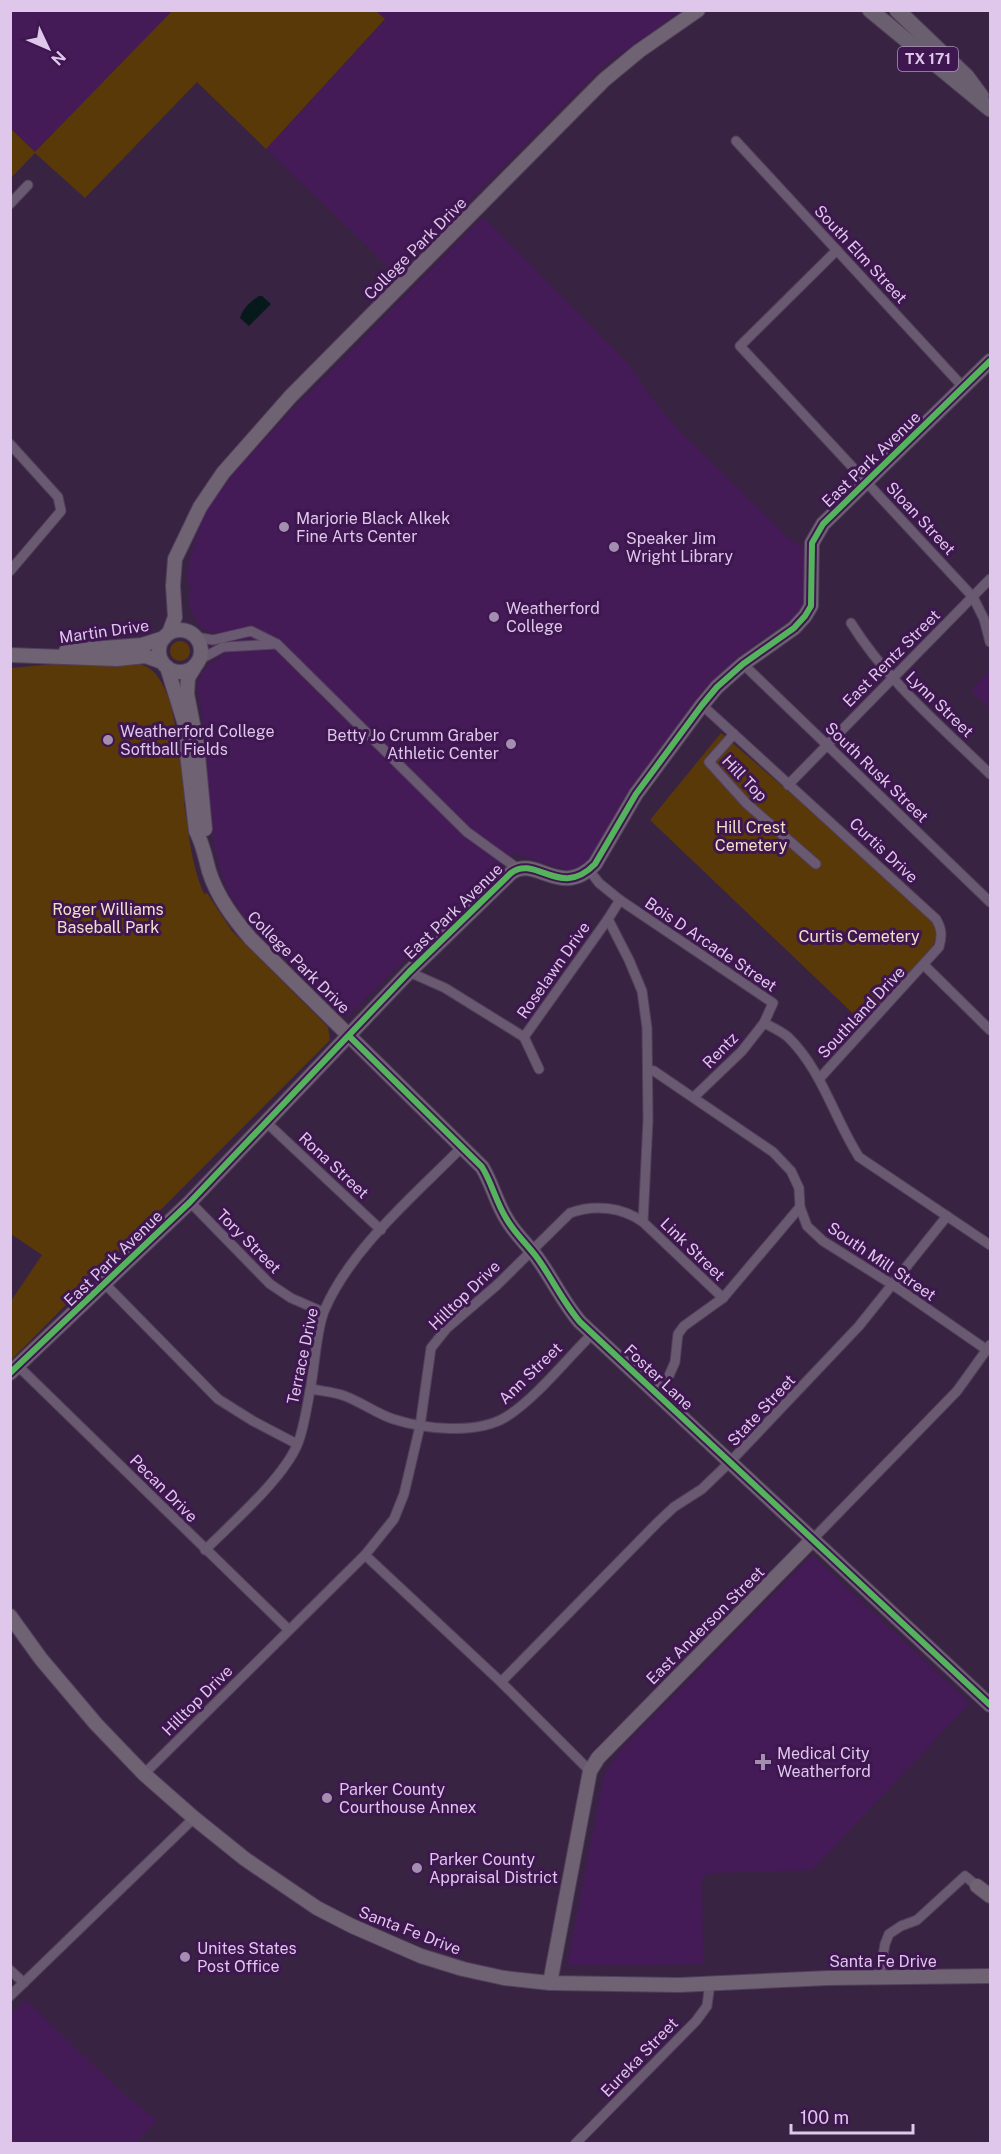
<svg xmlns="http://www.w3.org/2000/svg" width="1001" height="2154" viewBox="0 0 1001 2154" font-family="'Public Sans',sans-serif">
<rect width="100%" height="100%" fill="#392343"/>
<g fill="#441a57">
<polygon points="10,11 172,11 35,153 11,129"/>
<polygon points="376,11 681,11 603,66 396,274 266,149 385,20"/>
<polygon points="480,220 486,220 615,350 630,366 654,401 675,426 788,538 804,548 806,596 802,608 796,616 751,647 704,689 625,797 592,855 583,866 573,870 559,868 513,853 347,1017 258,932 242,914 229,894 220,870 214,846 201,743 205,736 197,683 202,672 210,663 221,657 216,644 216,632 207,631 200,627 190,608 189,595 191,585 187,580 190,556 204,515 215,497 234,473 287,415"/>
<polygon points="990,669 990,709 971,690"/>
<polygon points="812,1555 970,1703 812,1870 708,1873 702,1878 703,1964 567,1966 604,1774 621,1750"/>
<polygon points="26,2000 120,2091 157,2120 135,2143 11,2143 11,2014"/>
</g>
<g fill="#5a3909">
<polygon points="376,11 385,19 266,149 197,82 85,198 35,153 11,178 11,129 35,152 172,11"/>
<circle cx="180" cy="651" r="10"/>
<path d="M88 661C102 662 131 661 143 665 167 673 176 721 177 743H180L188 798 184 803C189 833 191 865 204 894L207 893 232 931 328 1027 330 1040 11 1360V1301L42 1255 11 1234V668Z"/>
<path d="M721 733 840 836 928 917C938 929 938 936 931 950L863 1023 650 820Z"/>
</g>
<path fill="#06191b" d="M259 296H262L271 304 249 326 240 318C243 308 250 302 259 296Z"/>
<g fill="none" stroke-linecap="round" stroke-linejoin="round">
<defs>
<g id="street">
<polyline points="736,141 964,388"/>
<polyline points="10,204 28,185"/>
<polyline points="837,250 740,346 973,597 984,619 990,642"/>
<polyline points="10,444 58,497 61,511 10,571"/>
<path d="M851 623C887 681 941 726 990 774"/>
<polyline points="196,637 213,640 251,631 277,644 467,832 517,868"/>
<polyline points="199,660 223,647 277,644"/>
<polyline points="743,664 990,902"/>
<path d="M702 705 936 919C942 929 942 936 939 947L819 1079"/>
<polyline points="734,734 709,762 746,803 816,864"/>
<polyline points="788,785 990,579"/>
<path d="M589 870 599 883 620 900 773 1003 764 1023C772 1027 781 1031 788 1037 822 1070 834 1118 859 1157L990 1245"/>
<polyline points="924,965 990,1030"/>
<polyline points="409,972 445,988 524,1037 608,919 620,900"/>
<polyline points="524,1037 539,1069"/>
<polyline points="648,1070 654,1071 773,1152 791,1171 799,1188 800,1207 807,1226 823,1241 893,1285 987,1350"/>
<polyline points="694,1097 742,1051 764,1023"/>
<polyline points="266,1122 381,1230"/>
<polyline points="190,1202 270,1284 291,1298 323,1312"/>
<polyline points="643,1222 723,1298"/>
<polyline points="106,1285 218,1399 253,1421 297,1444"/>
<polyline points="18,1366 289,1630"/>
<path d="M311 1389C321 1391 333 1392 342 1395 360 1401 375 1413 393 1419 424 1429 476 1435 506 1417 535 1399 567 1359 592 1334"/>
<polyline points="656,1393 668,1378 675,1362 678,1334 684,1326 723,1298 800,1207"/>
<polyline points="812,1540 957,1391 990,1345"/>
<path d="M205 1550C232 1523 284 1478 298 1443 304 1427 307 1407 310 1390 315 1368 316 1328 325 1309 352 1247 415 1195 462 1147"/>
<polyline points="365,1555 501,1682 590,1771"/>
<polyline points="501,1682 658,1522 674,1507 702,1489 730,1462 859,1326 947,1216"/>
<path d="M144 1774 365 1555 394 1519 404 1494 420 1426 431 1348 447 1328 497 1285 570 1213C594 1204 622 1207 643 1222L648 1120 647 1028 642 991 629 960 608 919"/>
<polyline points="10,1970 24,1983"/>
<polyline points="879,1978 885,1944 889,1934 901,1926 917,1920 965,1876 977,1886"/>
<polyline points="10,1996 194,1818"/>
<polyline points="575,2144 696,2021 707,2006 710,1983"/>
</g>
<g id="secondary">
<circle cx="180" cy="651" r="21"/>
<polyline points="169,633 175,617 173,586 175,559 200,507 223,473 290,397 604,80 639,51 698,10"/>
<polyline points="66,651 142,645 164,638"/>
<polyline points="10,655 117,659 145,656 162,662"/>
<polyline points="197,663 188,678 187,694 197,745 205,829"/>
<path d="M167 667 185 725 186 745 196 831C203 844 205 857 209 871 217 897 234 919 251 939L482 1167C492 1183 496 1202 506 1218 514 1233 528 1245 538 1259 553 1280 563 1302 580 1322L990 1705"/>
<path d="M10 1373 190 1202 409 972 511 873C536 854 560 900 595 864L636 794 702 705 717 687 743 664 794 628 805 616 811 606 812 543 823 524 990 361"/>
<polyline points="10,1616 41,1659 96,1724 144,1774 194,1818 245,1859 317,1908 352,1926 421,1956 463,1969 504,1978 550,1983 679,1985 828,1978 990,1976"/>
<polyline points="977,1886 990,1896"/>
<polyline points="550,1983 590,1771 598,1758 812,1540"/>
</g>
<g id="primary">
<polyline points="870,10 990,109"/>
<polyline points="897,10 967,77 981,96"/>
</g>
</defs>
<use href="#street" stroke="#523f5a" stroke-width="11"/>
<use href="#secondary" stroke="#523f5a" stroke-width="16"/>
<use href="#primary" stroke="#523f5a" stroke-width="17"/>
<use href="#street" stroke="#695971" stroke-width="9"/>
<use href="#secondary" stroke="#6e6273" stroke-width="14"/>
<use href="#primary" stroke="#695f6e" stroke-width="15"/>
<defs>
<g id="cycleway">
<path d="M349 1036 482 1167C492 1183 496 1202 506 1218 514 1233 528 1245 538 1259 553 1280 563 1302 580 1322L990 1705"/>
<path d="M10 1373 190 1202 409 972 511 873C536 854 560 900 595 864L636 794 702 705 717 687 743 664 794 628 805 616 811 606 812 543 823 524 990 361"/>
</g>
</defs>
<use href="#cycleway" stroke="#3e1650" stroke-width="10"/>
<use href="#cycleway" stroke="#56b35d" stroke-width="6"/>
</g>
<g fill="#a48eb0" stroke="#3e1650" stroke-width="2">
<circle cx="284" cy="527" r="6"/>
<circle cx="614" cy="547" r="6"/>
<circle cx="494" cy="617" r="6"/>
<circle cx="108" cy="740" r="6"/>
<circle cx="511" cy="744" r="6"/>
<path d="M760 1753h6v6h6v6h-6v6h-6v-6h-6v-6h6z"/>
<circle cx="327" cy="1798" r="6"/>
<circle cx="417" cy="1868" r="6"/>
<circle cx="185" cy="1957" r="6"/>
</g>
<g text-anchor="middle" stroke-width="6" stroke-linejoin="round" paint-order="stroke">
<rect fill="#3e1650" stroke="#ae92bc" stroke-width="1.5" x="898" y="47" width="60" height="24" rx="4.5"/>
<g font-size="15" font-weight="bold" fill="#dec7ea">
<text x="928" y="64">TX 171</text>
</g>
<g font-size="16" fill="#dec7ea" stroke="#3e1650">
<text transform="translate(415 248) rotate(-45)" y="6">College Park Drive</text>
<text transform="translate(861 254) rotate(47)" y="6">South Elm Street</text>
<text transform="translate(871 459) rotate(-44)" y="6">East Park Avenue</text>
<text transform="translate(921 518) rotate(47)" y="6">Sloan Street</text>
<text transform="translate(104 631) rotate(-8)" y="6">Martin Drive</text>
<text transform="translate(891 658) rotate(-45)" y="6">East Rentz Street</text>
<text transform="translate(940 704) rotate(44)" y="6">Lynn Street</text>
<text transform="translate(877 772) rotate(44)" y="6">South Rusk Street</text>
<text transform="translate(745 778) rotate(46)" y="6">Hill Top</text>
<text transform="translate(884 850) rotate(43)" y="6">Curtis Drive</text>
<text transform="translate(453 911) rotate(-44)" y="6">East Park Avenue</text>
<text transform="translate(711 944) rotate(34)" y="6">Bois D Arcade Street</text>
<text transform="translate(299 962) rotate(45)" y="6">College Park Drive</text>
<text transform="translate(553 970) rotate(-55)" y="6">Roselawn Drive</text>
<text transform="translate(861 1012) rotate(-47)" y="6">Southland Drive</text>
<text transform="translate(720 1050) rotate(-46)" y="6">Rentz</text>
<text transform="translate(334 1165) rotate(43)" y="6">Rona Street</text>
<text transform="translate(249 1241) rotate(45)" y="6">Tory Street</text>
<text transform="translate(693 1249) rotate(44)" y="6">Link Street</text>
<text transform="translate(113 1258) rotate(-44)" y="6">East Park Avenue</text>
<text transform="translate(882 1261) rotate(34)" y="6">South Mill Street</text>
<text transform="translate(464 1295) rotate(-44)" y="6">Hilltop Drive</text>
<text transform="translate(302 1356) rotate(-78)" y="6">Terrace Drive</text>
<text transform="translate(530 1373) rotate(-44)" y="6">Ann Street</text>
<text transform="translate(659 1377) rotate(43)" y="6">Foster Lane</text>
<text transform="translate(761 1410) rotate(-47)" y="6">State Street</text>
<text transform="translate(164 1488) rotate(45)" y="6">Pecan Drive</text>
<text transform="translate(705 1625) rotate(-45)" y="6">East Anderson Street</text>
<text transform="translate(197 1700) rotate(-45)" y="6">Hilltop Drive</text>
<text transform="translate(410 1930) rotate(21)" y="6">Santa Fe Drive</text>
<text x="883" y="1967">Santa Fe Drive</text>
<text transform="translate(639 2057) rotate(-46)" y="6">Eureka Street</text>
</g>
<g font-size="16" fill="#dec7ea" stroke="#3e1650" text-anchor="start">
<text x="296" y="524">Marjorie Black Alkek<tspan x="296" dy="18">Fine Arts Center</tspan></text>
<text x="626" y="544">Speaker Jim<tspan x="626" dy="18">Wright Library</tspan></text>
<text x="506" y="614">Weatherford<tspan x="506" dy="18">College</tspan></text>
<text x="120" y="737">Weatherford College<tspan x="120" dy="18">Softball Fields</tspan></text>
<text x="499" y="741" text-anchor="end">Betty Jo Crumm Graber<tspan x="499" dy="18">Athletic Center</tspan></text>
<text x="777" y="1759">Medical City<tspan x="777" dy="18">Weatherford</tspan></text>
<text x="339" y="1795">Parker County<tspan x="339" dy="18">Courthouse Annex</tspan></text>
<text x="429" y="1865">Parker County<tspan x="429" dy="18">Appraisal District</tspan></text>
<text x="197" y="1954">Unites States<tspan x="197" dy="18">Post Office</tspan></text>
</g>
<g font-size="16" fill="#f1dfc8" stroke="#3e1650">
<text x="751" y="833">Hill Crest<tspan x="751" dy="18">Cemetery</tspan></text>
<text x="108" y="915">Roger Williams<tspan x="108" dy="18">Baseball Park</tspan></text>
<text x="859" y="942">Curtis Cemetery</text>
</g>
</g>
<rect width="1001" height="2154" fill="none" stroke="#dec7ea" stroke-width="24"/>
<g transform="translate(48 48) rotate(134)" stroke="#3e1650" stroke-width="4.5" paint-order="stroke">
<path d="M0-4.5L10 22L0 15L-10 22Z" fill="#dec7ea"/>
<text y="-9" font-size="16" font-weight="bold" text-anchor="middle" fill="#dec7ea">N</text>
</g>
<path d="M791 2124v9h122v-9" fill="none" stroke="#dec7ea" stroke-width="3"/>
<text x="800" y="2124" font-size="18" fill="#dec7ea" stroke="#3e1650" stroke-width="4.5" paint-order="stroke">100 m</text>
</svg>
